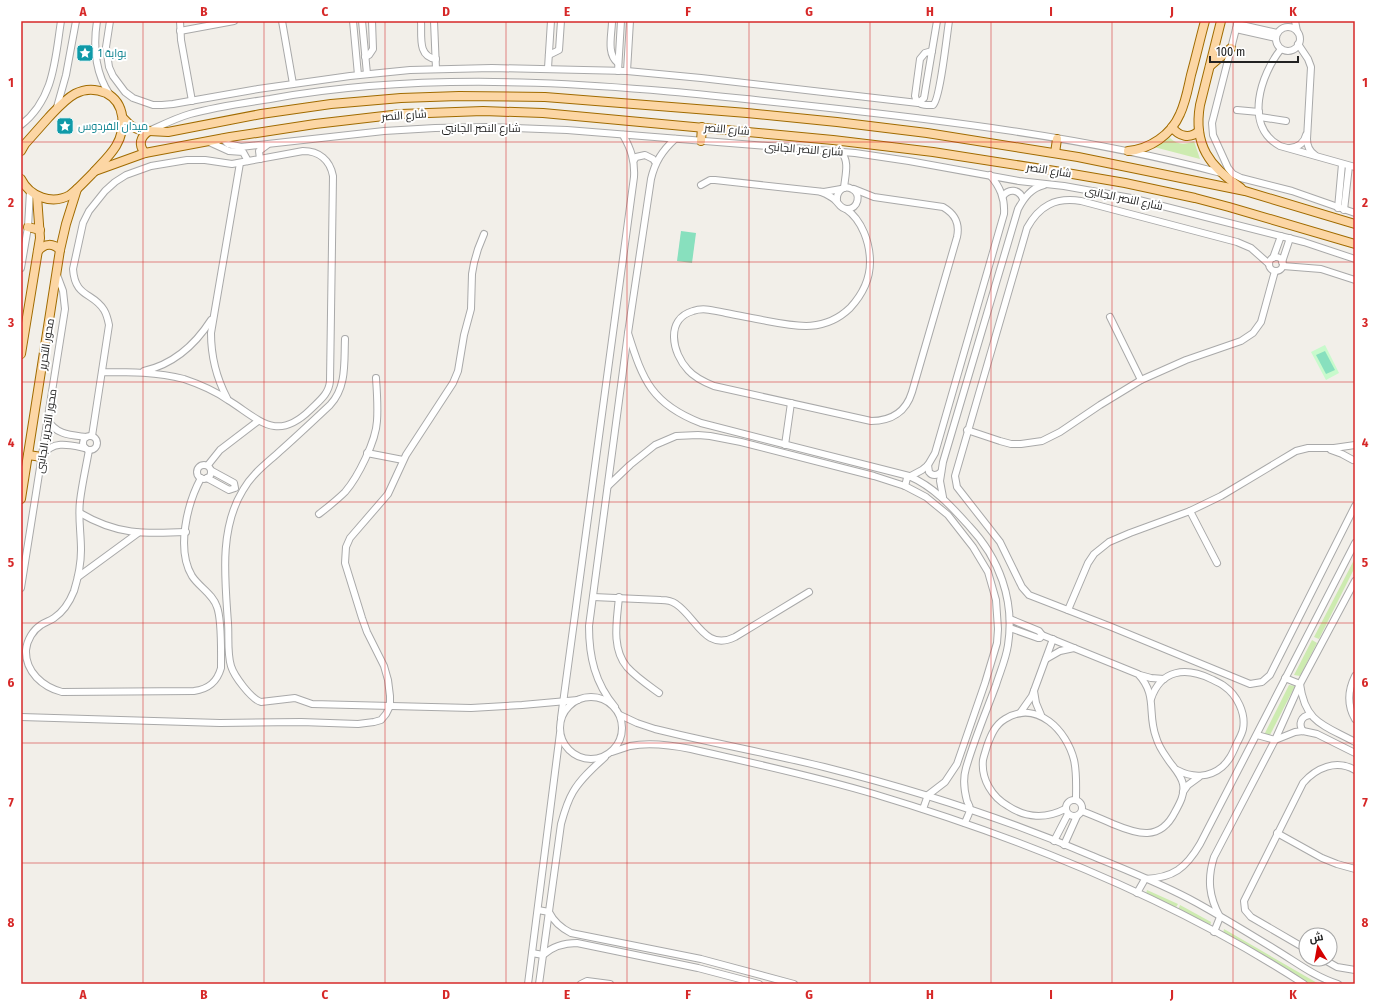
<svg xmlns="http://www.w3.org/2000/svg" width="1376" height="1005" viewBox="0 0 1376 1005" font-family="'Fira Sans Condensed',Cairo,sans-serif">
<rect width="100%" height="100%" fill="#f2efe9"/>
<g fill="#cdebb0">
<path d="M1170 138C1177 145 1185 145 1194 141L1200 159 1154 147Z"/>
<polygon points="1354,560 1355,561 1355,567 1319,639 1314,637"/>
<polygon points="1312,640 1317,643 1300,676 1294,675"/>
<polygon points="1289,685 1295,686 1270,735 1264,735"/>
<polygon points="1147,890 1178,904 1175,909 1146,894"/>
<polygon points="1180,905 1211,922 1210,926 1178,910"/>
<polygon points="1224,929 1319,984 1308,984 1285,969 1223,934"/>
</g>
<polygon fill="#c8facc" points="1325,345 1339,373 1326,380 1311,352"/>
<g fill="#88e0be">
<polygon points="681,231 696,233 692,263 677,261"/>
<polygon points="1325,351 1335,370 1326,374 1316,355"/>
</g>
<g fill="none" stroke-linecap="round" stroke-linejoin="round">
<defs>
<g id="minor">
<path d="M97 21C93 47 95 73 110 95"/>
<polyline points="110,21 106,47 109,67 113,76 125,92 133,98 153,105 162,105 173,104 258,89 350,76 410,70 492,68 627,71 701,78 918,103 924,98 937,21"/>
<polyline points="180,21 181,40 192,101"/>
<polyline points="282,21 293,84"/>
<polyline points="353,21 358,75"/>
<polyline points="362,21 367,74"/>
<path d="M421 21C422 35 417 57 436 59"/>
<polyline points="434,21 436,69"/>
<path d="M612 21C612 34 606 54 618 63"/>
<polyline points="1238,21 1212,123 1213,135 1228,168 1233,174 1241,178 1292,191 1355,213"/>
<polyline points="1295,21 1297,31"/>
<polyline points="1237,24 1277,33"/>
<circle cx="1288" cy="39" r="12"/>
<polyline points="1236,29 1276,38"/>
<polyline points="180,31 234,21"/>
<path d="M1298 44 1308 59 1311 67 1307 139C1307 146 1309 151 1315 155"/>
<path d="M1281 49C1261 74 1243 126 1280 146L1355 167"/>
<path d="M932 51 925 53 920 59 915 96C917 106 925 105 933 105 940 100 947 34 949 21"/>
<polyline points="549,55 559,50 561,21"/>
<polyline points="365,57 369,55 373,49 372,21"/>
<polyline points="548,68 551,21"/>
<polyline points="618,71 621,21"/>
<polyline points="627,71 630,21"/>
<polyline points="57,107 66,75 76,21"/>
<polyline points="1237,110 1259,112"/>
<polyline points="1260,117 1286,121"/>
<path d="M21 125C54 99 55 60 61 21"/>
<path d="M149 131C162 125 176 118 190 114 215 107 243 103 270 99 445 67 626 86 802 105 942 120 1085 137 1221 173"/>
<polyline points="222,138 228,144 241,147 384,131 435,128 488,127 567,130 855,153 909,161 1019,181 1064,186 1131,198 1304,242 1355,259"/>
<polyline points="207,141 229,151 243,152 248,161"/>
<path d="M1290 148C1298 147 1304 144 1306 135"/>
<path d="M841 152C850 161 845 176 844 188"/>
<polyline points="260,159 259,151 267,145"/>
<polyline points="634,160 636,157 645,155 653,159 656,163"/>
<polyline points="701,185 710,180 715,180 824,192 841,189"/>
<path d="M821 192C826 194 831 196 835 200 839 203 840 209 847 209 858 209 862 194 852 189 843 184 836 192 837 201"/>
<path d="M1003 196C1009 188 1019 189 1023 199"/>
<polyline points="1338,208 1342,164"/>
<path d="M846 209C862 220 870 243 870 262 870 279 862 295 850 308 825 332 798 327 767 321 753 318 740 316 726 313 715 311 704 307 693 311 665 319 672 353 688 370 695 378 704 382 714 386L871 421C891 421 906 412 912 392L957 237C960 223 955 214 943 207L874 197 854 189"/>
<polyline points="1344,210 1349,166"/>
<circle cx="1276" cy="264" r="7"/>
<polyline points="1273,258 1281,236"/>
<polyline points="1282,262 1290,238"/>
<path d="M1269 264 1251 248 1237 242 1081 201C1055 197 1039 206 1027 228L955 476 957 487 1000 542 1022 587 1029 595 1109 626 1250 684 1262 682 1270 675 1355 506"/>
<polyline points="1283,266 1321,269 1355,280"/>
<polyline points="21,268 28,227 30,191"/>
<polyline points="1110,317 1141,380"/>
<path d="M628 333C643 381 652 404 701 423L909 476C934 487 951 506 969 526 999 558 1015 600 1008 645 1006 659 1000 672 996 685 986 712 974 740 966 768 963 778 964 790 967 801 968 803 970 806 970 809 970 813 966 819 965 823"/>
<path d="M345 339C344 362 347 387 330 405 313 421 296 437 279 452 266 464 252 474 243 490 219 529 225 579 228 623 229 637 227 653 231 666 234 676 251 699 261 702L295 698 312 704 471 708 522 705 578 700"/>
<path d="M144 371C174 364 195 345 211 320"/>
<path d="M227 398C216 377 211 357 211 333L240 163"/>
<path d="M48 420C56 435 71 435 86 437"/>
<polyline points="967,430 1000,441 1011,444 1021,444 1042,441 1060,432 1100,405 1141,380 1186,360 1241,341 1253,333 1261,322 1275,271"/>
<path d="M92 436 109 325C108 320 107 315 104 310 93 292 75 298 73 269L83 223 89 211 105 191 115 182 126 175 151 166 187 160H205L232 164 303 151C319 151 330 160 333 176L330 381C329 394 319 401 310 410 276 443 259 419 228 400 215 391 199 384 184 379 157 372 130 372 102 372"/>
<circle cx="90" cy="443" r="7"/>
<polyline points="785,445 791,403"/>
<path d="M89 450C86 467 82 484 80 501 78 517 81 533 81 550 81 563 78 578 74 591 70 601 63 612 54 618 50 621 45 622 41 625 33 630 27 640 26 650 25 672 43 687 62 692L194 691C209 689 217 682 221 668 221 653 222 620 217 607 213 594 199 587 192 576 176 549 187 504 201 478"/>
<polyline points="1331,450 1342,454 1353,460"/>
<polyline points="367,453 403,460"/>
<path d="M43 455C53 440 70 445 85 448"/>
<circle cx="204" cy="472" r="7"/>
<polyline points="208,465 220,450 258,421"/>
<path d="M928 465 929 472C932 476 937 476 941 472"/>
<polyline points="207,478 229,490 235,488 234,483 212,471"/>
<polyline points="608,486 630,465 655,445 676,436 698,435 710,436 741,442 874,476 905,486 926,497 948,515 973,547 988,572 996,600 998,629 997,643 985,683 957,764 945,782 928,795 923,809"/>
<path d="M905 486 907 478 922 470 928 465 935 453 1004 214C1005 198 1000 187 990 175"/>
<path d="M943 497 940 481 943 462 1018 209C1024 198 1031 188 1044 185"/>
<polyline points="1190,511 1217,563"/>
<path d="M80 513C117 535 144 534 186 532"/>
<path d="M319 514C328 507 337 500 345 492 358 477 376 441 377 421 378 407 377 392 376 378"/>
<polyline points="78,577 138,533"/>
<polyline points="21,588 65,309 63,291 57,275"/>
<path d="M593 597 661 600C667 600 672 601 676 604 696 617 705 652 735 637L809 592"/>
<path d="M619 597C617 620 611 648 627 667 636 677 648 685 659 693"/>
<polyline points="1068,610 1088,563 1094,554 1109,542 1130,533 1190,511 1221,496 1296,451 1308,448 1334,448 1355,445"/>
<polyline points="1010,619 1039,631 1042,635 1040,638 1038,638 1010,628"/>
<path d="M1042 635 1138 674C1158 695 1147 713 1156 737 1158 744 1162 751 1167 758 1172 766 1181 774 1183 784 1185 794 1180 803 1175 812 1160 842 1137 834 1113 824 1102 819 1092 815 1082 811"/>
<polyline points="1046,659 1060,651 1074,648"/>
<polyline points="1140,675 1151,678 1164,679"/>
<path d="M1355 676C1348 690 1347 705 1355 719"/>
<path d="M1285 678 1300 684C1305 723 1324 725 1355 742"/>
<polyline points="1034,691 1036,703 1041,715"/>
<circle cx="591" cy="728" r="31"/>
<path d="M1151 699C1161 669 1186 667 1211 679 1215 681 1220 683 1224 686 1237 695 1246 713 1243 729 1242 734 1239 739 1237 743 1233 752 1230 760 1222 767 1209 778 1192 778 1177 770"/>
<path d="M615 707C595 683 589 657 589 626L628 333 651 179C655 162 662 151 675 139"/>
<polyline points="1020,713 1032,696 1053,639"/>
<path d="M620 715 637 723 655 729C711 743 768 753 824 767 915 790 1004 818 1090 855 1126 870 1163 884 1197 903 1224 918 1250 934 1276 950 1296 962 1315 977 1338 984"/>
<polyline points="21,717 220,723 301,722 358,724 374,722 381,720 386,714 390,706 390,696 388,680 384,666 367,632 362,618 345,563 346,547 350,538 388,494 406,455 453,383 458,371 464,335 471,309 472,274 474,263 478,249 484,234"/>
<path d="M561 718 634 177C635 161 631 149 623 135"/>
<path d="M1303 731C1298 724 1301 716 1310 715"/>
<polyline points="1257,735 1275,740 1295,732 1303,731 1317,734 1355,753"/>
<path d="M612 752C618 750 624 748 630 746 650 742 671 745 691 749 752 763 814 776 874 794 1024 839 1173 899 1304 984"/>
<polyline points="1183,792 1188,785 1199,777"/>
<circle cx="1074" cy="808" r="8"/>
<path d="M1065 809C1046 819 1026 818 1008 806 992 797 981 779 983 760 984 755 986 750 987 746 991 735 995 725 1005 719 1037 699 1067 731 1074 760 1077 773 1076 787 1076 800"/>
<polyline points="1277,833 1322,858 1337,864 1355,869"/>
<polyline points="1054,841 1068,814"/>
<polyline points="1064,845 1077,816"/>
<path d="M1137 893 1145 879C1173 878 1186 868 1200 844L1355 543"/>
<path d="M538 910 549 912C554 922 561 928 571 933L701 959 794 984"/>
<path d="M1214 932 1220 917C1209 897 1207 879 1214 857L1275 740 1300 684 1355 581"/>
<path d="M1306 949 1251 917 1245 910 1244 901 1303 783C1316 768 1336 759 1355 770"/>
<path d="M532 953 543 955C553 946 564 943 577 943L698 968 759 984"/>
<polyline points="1323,959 1337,967 1355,970"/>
<polyline points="528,984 560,733"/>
<path d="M539 984 561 824C564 813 567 802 573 792 581 778 594 767 605 757"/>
<polyline points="581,984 587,981 610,984"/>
</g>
<g id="major">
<path d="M1221 21 1200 105C1193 145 1210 167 1241 188"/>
<polyline points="1210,66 1231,48"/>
<polyline points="123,118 130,125 137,129 149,131 168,132 261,114 331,104 401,98 459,96 545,97 747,113 837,122 927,133 1078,157 1245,191 1355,224"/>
<path d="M1172 127C1179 137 1190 139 1199 131"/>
<polyline points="701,141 702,127"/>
<path d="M21 151 25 144C33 135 41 126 49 117 65 100 80 82 106 93 126 103 126 129 116 146 110 156 100 165 92 174 85 181 78 189 70 195 52 205 30 197 21 179"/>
<path d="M1128 151C1150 149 1171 135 1180 114 1186 101 1188 88 1191 75 1196 57 1200 39 1205 21"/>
<path d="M145 153C138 145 140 137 149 131"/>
<polyline points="1055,153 1057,139"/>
<polyline points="95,171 145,153 230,137 315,124 401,114 483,111 543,113 833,140 933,152 1055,171 1125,183 1195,198 1229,207 1355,244"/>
<polyline points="28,227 40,230"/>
<path d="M38 251C45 243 53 243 60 250"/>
<polyline points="21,354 40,238 37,196"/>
<polyline points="28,455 42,457"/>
<polyline points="21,499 60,250 66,224 77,189"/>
</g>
</defs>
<use href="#minor" stroke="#a9a9a9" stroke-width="8"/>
<use href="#major" stroke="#a06b00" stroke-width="10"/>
<use href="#minor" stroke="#fff" stroke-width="6"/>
<use href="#major" stroke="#fcd6a4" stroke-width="8"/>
</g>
<path fill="none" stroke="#d62828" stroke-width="1" stroke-opacity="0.55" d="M143 21V984M264 21V984M385 21V984M506 21V984M627 21V984M749 21V984M870 21V984M991 21V984M1112 21V984M1233 21V984M21 142H1355M21 262H1355M21 382H1355M21 502H1355M21 623H1355M21 743H1355M21 863H1355"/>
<defs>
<symbol id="sight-square" viewBox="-11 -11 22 22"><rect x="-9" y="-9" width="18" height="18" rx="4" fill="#0f9aa8" stroke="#fff"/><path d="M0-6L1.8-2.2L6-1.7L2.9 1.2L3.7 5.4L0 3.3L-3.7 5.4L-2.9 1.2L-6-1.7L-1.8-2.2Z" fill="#fff"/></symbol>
</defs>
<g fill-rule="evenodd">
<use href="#sight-square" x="75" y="43" width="20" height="20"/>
<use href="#sight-square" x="55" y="116" width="20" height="20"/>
</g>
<g text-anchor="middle" stroke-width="4" stroke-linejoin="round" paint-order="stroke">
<g font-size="11" fill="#0d838f" stroke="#fff" text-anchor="start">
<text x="98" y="57">بوابة 1</text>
<text x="78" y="130">ميدان الفردوس</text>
</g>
<g font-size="11" fill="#222" stroke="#fff">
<text transform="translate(404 115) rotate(-4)" y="4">شارع النصر</text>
<text x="481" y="132">شارع النصر الجانبى</text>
<text transform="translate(727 129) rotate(5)" y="4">شارع النصر</text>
<text transform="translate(804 149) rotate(4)" y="4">شارع النصر الجانبى</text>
<text transform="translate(1049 170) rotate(9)" y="4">شارع النصر</text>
<text transform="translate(1124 198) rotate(12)" y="4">شارع النصر الجانبى</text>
<text transform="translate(46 344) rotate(-81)" y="4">محور التحرير</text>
<text transform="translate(46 431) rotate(-81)" y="4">محور التحرير الجانبى</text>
</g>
</g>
<rect width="1376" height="1005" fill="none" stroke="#ffffff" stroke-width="44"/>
<g transform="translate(1318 947) rotate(349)"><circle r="19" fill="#ffffff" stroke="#a7a7a7"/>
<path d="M0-3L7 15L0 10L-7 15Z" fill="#d40000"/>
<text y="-6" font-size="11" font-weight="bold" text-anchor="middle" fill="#222222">ش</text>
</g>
<path d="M1210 56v6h88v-6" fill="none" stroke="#222222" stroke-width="2"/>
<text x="1216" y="56" font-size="12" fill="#222222" stroke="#ffffff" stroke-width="3" paint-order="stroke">100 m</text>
<rect x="22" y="22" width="1332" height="961" fill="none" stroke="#d62828" stroke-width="1.5"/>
<g font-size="13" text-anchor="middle" font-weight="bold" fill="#d62828">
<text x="83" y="16">A</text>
<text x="204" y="16">B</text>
<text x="325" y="16">C</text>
<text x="446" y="16">D</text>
<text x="567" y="16">E</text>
<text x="688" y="16">F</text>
<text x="809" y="16">G</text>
<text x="930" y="16">H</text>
<text x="1051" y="16">I</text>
<text x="1172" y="16">J</text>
<text x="1293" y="16">K</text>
<text x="11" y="87">1</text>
<text x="1365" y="87">1</text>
<text x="11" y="207">2</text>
<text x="1365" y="207">2</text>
<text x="11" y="327">3</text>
<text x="1365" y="327">3</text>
<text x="11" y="447">4</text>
<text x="1365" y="447">4</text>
<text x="11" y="567">5</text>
<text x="1365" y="567">5</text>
<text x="11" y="687">6</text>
<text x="1365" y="687">6</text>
<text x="11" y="807">7</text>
<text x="1365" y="807">7</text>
<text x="11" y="927">8</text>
<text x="1365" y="927">8</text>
<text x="83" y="999">A</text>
<text x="204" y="999">B</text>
<text x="325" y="999">C</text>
<text x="446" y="999">D</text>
<text x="567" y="999">E</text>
<text x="688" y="999">F</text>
<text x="809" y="999">G</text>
<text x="930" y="999">H</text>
<text x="1051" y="999">I</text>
<text x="1172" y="999">J</text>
<text x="1293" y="999">K</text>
</g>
</svg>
